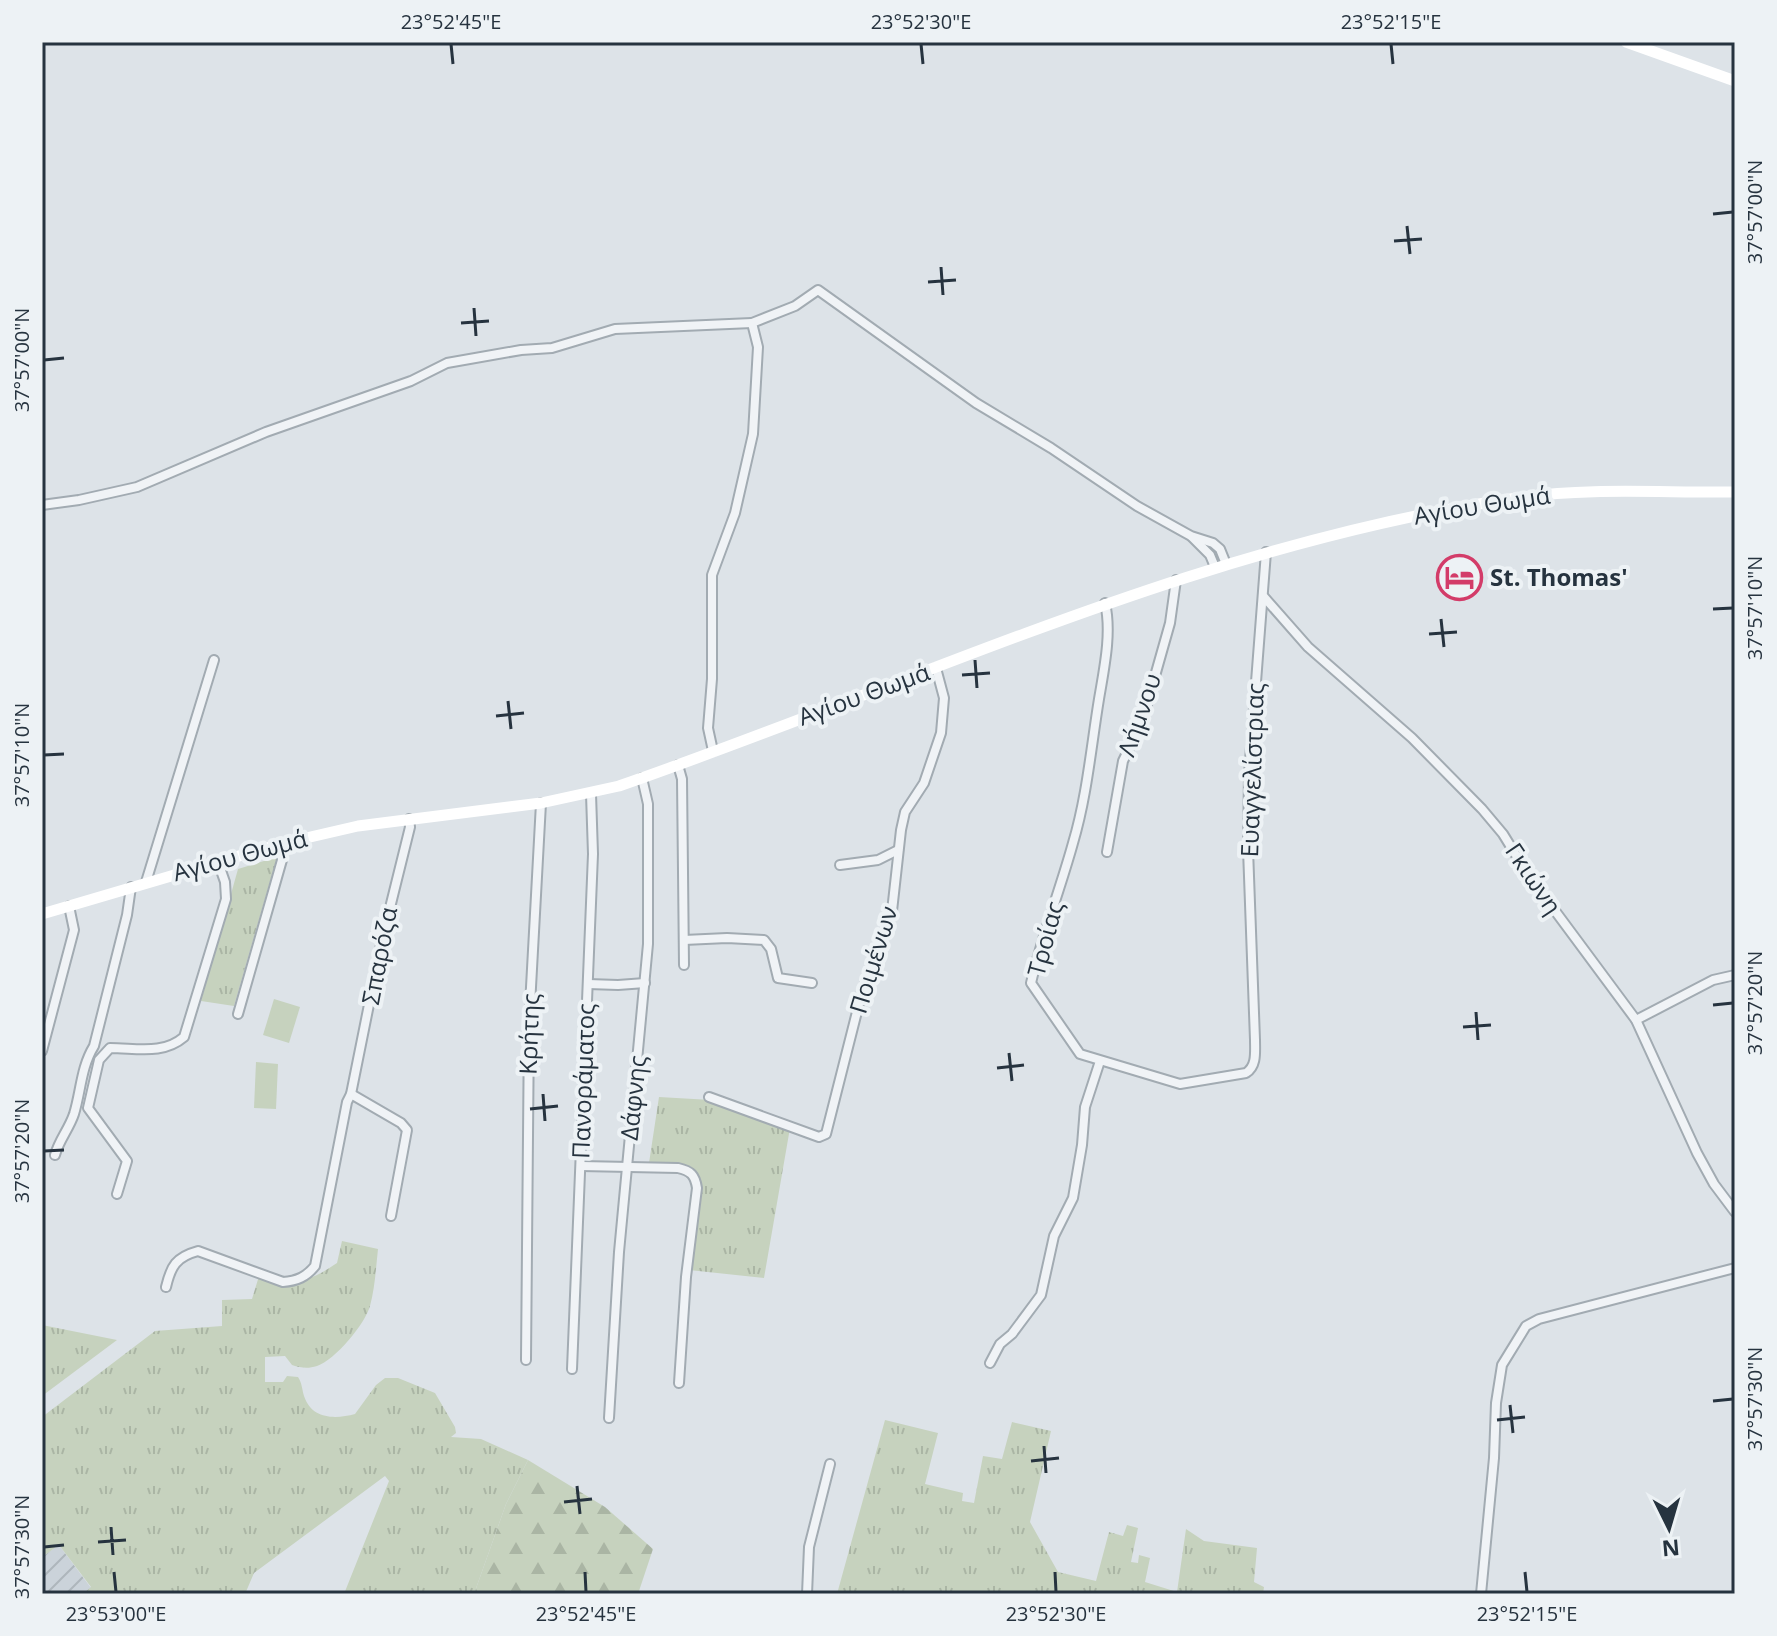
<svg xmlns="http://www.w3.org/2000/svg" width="1777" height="1636" viewBox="0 0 1777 1636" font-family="'Open Sans',sans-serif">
<defs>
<pattern id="industrial-furrows" width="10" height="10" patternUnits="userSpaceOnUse" patternTransform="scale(2)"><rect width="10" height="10" fill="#cbd3da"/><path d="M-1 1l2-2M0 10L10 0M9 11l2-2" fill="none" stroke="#aeb6bc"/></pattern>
<pattern id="grass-tufts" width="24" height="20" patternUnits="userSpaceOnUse" patternTransform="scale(2)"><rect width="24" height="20" fill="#c6d2be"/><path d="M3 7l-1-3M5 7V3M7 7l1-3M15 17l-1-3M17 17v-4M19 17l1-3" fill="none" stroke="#aab5a4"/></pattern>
<pattern id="forest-firs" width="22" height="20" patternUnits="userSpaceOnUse" patternTransform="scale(2)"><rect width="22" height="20" fill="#c6d2be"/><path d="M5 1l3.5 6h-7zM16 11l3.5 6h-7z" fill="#aab5a4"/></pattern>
</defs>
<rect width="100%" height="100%" fill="#dde3e8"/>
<polygon fill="url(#industrial-furrows)" points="59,1545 91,1588 83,1594 42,1594 42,1557"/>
<g fill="url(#grass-tufts)">
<polygon points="277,857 234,1006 201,1001 238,869"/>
<polygon points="659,1097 711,1100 790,1128 764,1278 689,1270 700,1185 697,1173 690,1166 649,1163"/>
<path d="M342 1241 378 1249C376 1267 375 1288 370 1306 365 1324 335 1360 317 1366 308 1369 301 1368 292 1365L285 1356 265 1357V1382H283L287 1376 298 1377C302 1383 302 1389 304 1396 312 1420 336 1419 355 1414L376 1385 385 1378H398L435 1393 455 1427 456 1433 451 1437 481 1439 528 1460 506 1504 474 1594H344L389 1481 385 1476 254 1573 245 1594H83L91 1587 59 1545 42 1557V1417L155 1331 222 1326V1300L252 1299 259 1276C297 1282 303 1286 337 1263Z"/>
<polygon points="42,1325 117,1340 42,1396"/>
<polygon points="885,1420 938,1433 925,1484 963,1493 962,1501 974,1503 983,1456 1002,1459 1012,1422 1051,1431 1030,1522 1058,1572 1096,1581 1109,1532 1123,1536 1127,1525 1138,1528 1131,1562 1138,1563 1139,1555 1150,1558 1145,1582 1177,1592 1186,1529 1204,1541 1257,1548 1254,1582 1264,1587 1263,1594 837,1594"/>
</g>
<polygon fill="url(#forest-firs)" points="528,1460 605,1507 653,1549 638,1594 474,1594 506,1504"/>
<g fill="#c6d2be">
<polygon points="274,999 300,1007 289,1043 263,1035"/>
<polygon points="256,1062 278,1064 276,1109 254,1108"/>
</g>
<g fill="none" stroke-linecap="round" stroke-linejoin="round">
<defs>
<g id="street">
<polyline points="42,505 79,500 137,487 266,432 411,381 447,363 521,350 552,348 615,329 752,323"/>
<polyline points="1192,537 1210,555 1215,567"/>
<polyline points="1264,597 1308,647 1412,738 1482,809 1503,834 1527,873 1636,1020 1697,1153 1714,1184 1735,1212"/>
<path d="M1105 603C1112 633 1104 669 1099 699 1091 748 1087 796 1073 843 1060 890 1042 936 1031 983L1080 1054 1180 1084 1246 1073C1257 1066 1255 1052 1255 1040L1248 849 1249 773 1266 552"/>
<polyline points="713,751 708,728 712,679 712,575 735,513 753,434 758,347 752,323 795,306 818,290 976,403 1051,448 1137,506 1191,536 1213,543 1220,549 1226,564"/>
<polyline points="678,765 682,779 684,965"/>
<polyline points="1107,852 1123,761 1142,722 1170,623 1176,580"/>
<polyline points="840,865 878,860 898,850"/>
<polyline points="146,882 214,660"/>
<polyline points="684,940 727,938 764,940 771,949 778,978 812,983"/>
<polyline points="588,984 618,985 645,983"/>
<polyline points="238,1014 282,860 280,844"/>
<polyline points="1636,1020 1713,980 1735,975"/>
<polyline points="42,1051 74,930 69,906"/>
<polyline points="351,1094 401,1123 407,1130 391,1216"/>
<polyline points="709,1097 819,1137 826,1134 862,992 892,911 901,830 905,812 924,783 941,733 944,698 936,668"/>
<path d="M55 1155C59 1140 69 1129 74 1114 81 1091 81 1067 94 1046L127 915 131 887"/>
<path d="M581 1166 678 1168C691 1171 695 1175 697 1188L686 1277 679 1383"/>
<path d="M117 1194 127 1161 88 1108 99 1060 110 1048C137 1048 163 1055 184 1037L226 899 225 882 218 862"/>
<path d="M166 1287C171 1266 176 1257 198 1251L283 1282C297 1281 306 1277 315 1266L347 1102 351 1094 382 940 410 827 409 819"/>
<polyline points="526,1360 529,1024 541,803"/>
<polyline points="990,1363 1000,1344 1012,1334 1041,1295 1054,1236 1073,1198 1082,1145 1085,1107 1100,1061"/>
<polyline points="572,1369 593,854 591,794"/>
<polyline points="609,1418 619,1252 648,944 648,804 642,778"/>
<polyline points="807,1594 809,1547 830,1464"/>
<polyline points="1481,1594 1494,1458 1496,1403 1502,1365 1526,1326 1539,1319 1735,1268"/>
</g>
</defs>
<use href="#street" stroke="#a2abb2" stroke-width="12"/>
<use href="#street" stroke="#f0f3f6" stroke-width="8"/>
<g stroke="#fff" stroke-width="11">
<polyline points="1626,42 1735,81"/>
<path d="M42 914 280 844 358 826 541 803 619 786C916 683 1203 543 1517 498 1589 487 1663 493 1735 492"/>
</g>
</g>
<path fill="none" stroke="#26333f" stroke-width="3" d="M451 44 453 64M921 44 923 64M1391 44 1393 64M1713 214 1733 212M1407 226 1410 254M1394 241 1422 239M941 267 943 295M928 282 956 280M474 308 476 336M461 323 489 321M44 360 64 358M1713 609 1733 608M1441 619 1444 647M1429 634 1457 632M975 660 977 688M962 675 990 673M508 701 511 729M496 716 524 713M44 755 64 754M1713 1005 1733 1003M1476 1012 1478 1040M1463 1027 1491 1025M1009 1053 1012 1081M997 1068 1024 1065M543 1094 545 1121M530 1109 558 1106M44 1151 64 1150M1713 1401 1733 1399M1510 1405 1513 1433M1497 1420 1525 1417M1044 1446 1046 1473M1031 1461 1059 1458M577 1486 580 1514M564 1502 592 1499M111 1527 113 1555M98 1542 126 1540M44 1547 64 1545M114 1572 116 1592M585 1572 586 1592M1055 1572 1056 1592M1525 1572 1527 1592"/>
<defs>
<symbol id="hotel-ring" viewBox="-11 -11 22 22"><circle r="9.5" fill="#edf2f5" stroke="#d33c69" stroke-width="1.5"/><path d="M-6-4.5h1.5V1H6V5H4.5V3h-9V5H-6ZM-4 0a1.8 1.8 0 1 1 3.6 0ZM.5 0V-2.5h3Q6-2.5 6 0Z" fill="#d33c69"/></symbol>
</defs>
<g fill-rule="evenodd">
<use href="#hotel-ring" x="1434" y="552" width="51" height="51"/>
</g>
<g text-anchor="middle" stroke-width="8" stroke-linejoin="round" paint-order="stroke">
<g font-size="24" fill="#26333f" stroke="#edf2f5">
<text transform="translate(1482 506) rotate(-9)" y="8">Αγίου Θωμά</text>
<text transform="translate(864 695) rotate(-20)" y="8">Αγίου Θωμά</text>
<text transform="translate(1140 715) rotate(-71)" y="8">Λήμνου</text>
<text transform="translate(1253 770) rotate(-88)" y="8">Ευαγγελίστριας</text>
<text transform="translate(240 856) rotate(-15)" y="8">Αγίου Θωμά</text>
<text transform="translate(1533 879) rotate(56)" y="8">Γκιώνη</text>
<text transform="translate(1046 939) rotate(-75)" y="8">Τροίας</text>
<text transform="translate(380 956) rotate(-79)" y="8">Σπαρόζα</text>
<text transform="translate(874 960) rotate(-73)" y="8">Ποιμένων</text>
<text transform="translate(530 1034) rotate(-88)" y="8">Κρήτης</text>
<text transform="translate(584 1081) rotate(-88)" y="8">Πανοράματος</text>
<text transform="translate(634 1098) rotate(-84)" y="8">Δάφνης</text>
</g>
<g font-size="24" font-weight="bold" fill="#26333f" stroke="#edf2f5" text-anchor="start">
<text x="1490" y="586">St. Thomas'</text>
</g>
</g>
<rect width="1777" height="1636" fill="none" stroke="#edf2f5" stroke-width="88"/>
<g transform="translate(1669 1528) rotate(175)" stroke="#edf2f5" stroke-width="6" paint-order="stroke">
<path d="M0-6L14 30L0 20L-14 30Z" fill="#26333f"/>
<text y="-12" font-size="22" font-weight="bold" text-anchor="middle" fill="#26333f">N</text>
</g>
<rect x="44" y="44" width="1689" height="1548" fill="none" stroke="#26333f" stroke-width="3"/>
<g font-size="20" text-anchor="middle" fill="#26333f">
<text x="451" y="29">23°52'45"E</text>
<text x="921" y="29">23°52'30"E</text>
<text x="1391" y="29">23°52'15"E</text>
<text transform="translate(1755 212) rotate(-90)" y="7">37°57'00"N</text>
<text transform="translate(22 360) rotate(-90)" y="7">37°57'00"N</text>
<text transform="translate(1755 608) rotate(-90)" y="7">37°57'10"N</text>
<text transform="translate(22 755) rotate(-90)" y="7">37°57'10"N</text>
<text transform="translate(1755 1003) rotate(-90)" y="7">37°57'20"N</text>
<text transform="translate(22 1151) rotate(-90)" y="7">37°57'20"N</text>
<text transform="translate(1755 1399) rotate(-90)" y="7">37°57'30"N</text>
<text transform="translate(22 1547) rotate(-90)" y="7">37°57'30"N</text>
<text x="116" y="1621">23°53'00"E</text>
<text x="586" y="1621">23°52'45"E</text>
<text x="1056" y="1621">23°52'30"E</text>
<text x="1527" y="1621">23°52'15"E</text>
</g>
</svg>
